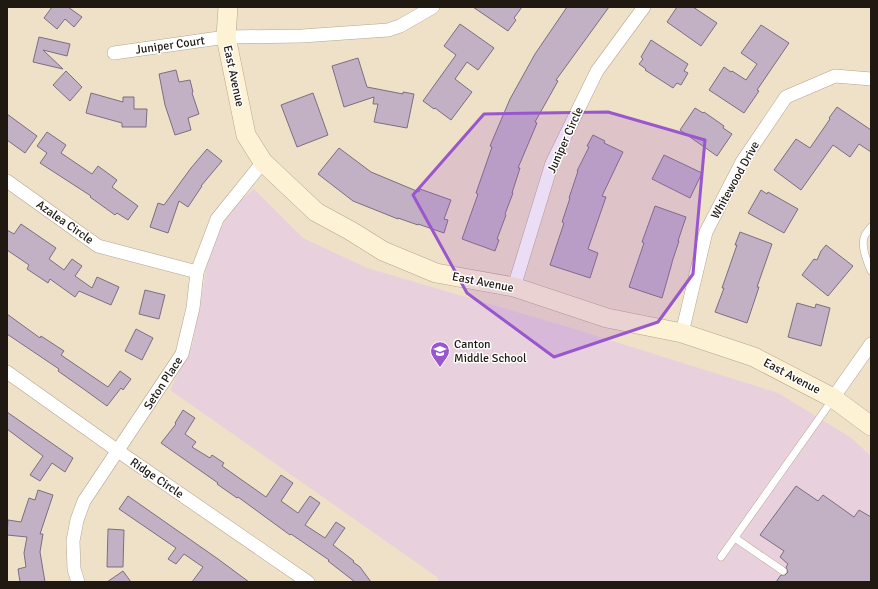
<svg xmlns="http://www.w3.org/2000/svg" width="878" height="589" viewBox="0 0 878 589" font-family="Signika,sans-serif">
<rect width="100%" height="100%" fill="#efe0c8"/>
<polygon fill="#e8d1dc" points="254,189 303,238 367,268 568,327 778,393 850,437 871,456 871,582 439,582 437,577 170,390 192,346 201,300 207,264 216,235 237,203"/>
<g fill="#c2b0c5" stroke="#7e6d81">
<polygon points="52,7 68,7 82,17 74,27 65,19 57,29 44,18"/>
<polygon points="473,7 522,7 514,18 516,20 508,31"/>
<polygon points="567,7 609,7 556,80 558,81 535,122 537,123 518,168 520,168 512,193 513,193 505,214 506,215 497,239 499,240 495,251 462,239 478,194 476,193 492,147 490,146 510,99 535,54"/>
<polygon points="677,7 693,7 717,23 701,46 667,22"/>
<polygon points="460,24 494,48 478,70 467,62 455,79 472,92 451,120 435,108 434,109 423,101 456,55 444,46"/>
<polygon points="761,25 789,43 757,90 759,91 744,113 709,90 724,67 731,72 732,71 746,80 757,64 741,53"/>
<polygon points="39,37 70,44 67,56 43,50 63,69 33,62"/>
<polygon points="651,40 688,64 684,71 688,73 681,85 677,83 673,88 645,70 646,69 639,64 643,59 641,57"/>
<polygon points="358,58 367,87 403,94 403,92 414,94 407,128 374,122 378,104 373,104 374,97 344,107 332,66"/>
<polygon points="176,70 179,82 190,80 193,92 192,93 199,114 188,118 191,130 175,135 165,105 159,74"/>
<polygon points="66,71 82,87 70,101 53,85"/>
<polygon points="91,93 123,102 123,97 134,97 134,109 147,109 146,127 122,127 122,123 86,113"/>
<polygon points="313,93 328,135 297,147 281,105"/>
<polygon points="837,107 871,130 871,152 859,144 850,157 833,145 801,190 774,170 796,139 810,148 830,119 829,118"/>
<polygon points="695,108 703,113 704,112 724,126 723,128 732,134 717,156 680,130"/>
<polygon points="7,114 37,136 25,153 7,140"/>
<polygon points="47,132 66,145 61,153 92,174 98,166 117,180 112,187 138,206 128,220 117,213 115,215 90,197 91,196 40,163 47,153 37,146"/>
<polygon points="593,135 605,141 604,143 623,152 602,196 606,197 588,249 598,253 590,278 550,265 564,223 562,222 570,198 569,198 578,171 577,171 589,147 587,146"/>
<polygon points="339,148 371,172 419,192 420,189 451,200 444,219 448,220 444,233 418,224 418,225 398,218 398,219 353,201 318,174"/>
<polygon points="207,149 222,161 201,186 202,186 188,207 179,201 168,233 150,227 158,203 164,205 191,168"/>
<polygon points="664,155 702,173 690,198 652,179"/>
<polygon points="761,190 767,194 768,192 798,209 784,233 748,213"/>
<polygon points="655,206 686,217 678,241 679,241 672,262 672,263 662,298 629,287 644,243 642,242"/>
<polygon points="21,224 56,248 49,259 64,270 72,259 82,266 75,276 92,288 97,277 119,287 111,305 79,291 75,297 50,279 48,283 27,269 29,265 7,250 7,230 14,234"/>
<polygon points="740,232 772,244 757,287 759,287 747,323 715,312 724,288 722,288 737,245 735,245"/>
<polygon points="826,245 853,266 828,296 802,275 814,259 817,260 821,251"/>
<polygon points="145,290 165,295 159,319 139,314"/>
<polygon points="797,303 815,308 816,304 830,308 821,346 788,337"/>
<polygon points="7,314 40,338 41,336 64,351 61,355 108,387 120,371 131,379 123,390 121,388 107,406 85,390 58,371 59,369 7,334"/>
<polygon points="136,329 153,338 142,360 125,351"/>
<polygon points="183,410 195,418 185,434 196,442 192,447 210,458 212,455 224,463 222,466 266,497 281,475 293,483 281,501 298,513 310,496 320,503 305,525 325,538 336,522 345,528 333,545 354,561 353,562 360,567 371,582 355,582 328,561 329,560 291,534 290,535 238,497 237,498 217,484 218,483 161,443 176,424 175,423"/>
<polygon points="7,412 73,458 65,472 52,463 40,481 30,475 43,456 7,429"/>
<polygon points="796,486 818,501 823,495 854,517 859,510 871,517 871,582 776,582 781,575 785,575 788,572 786,567 788,564 780,557 784,551 760,535"/>
<polygon points="38,490 53,495 40,534 43,534 40,552 45,582 20,582 18,569 26,567 24,553 27,537 7,535 8,520 21,522 29,498 35,500"/>
<polygon points="128,496 218,559 249,582 192,582 203,567 184,554 176,564 168,559 176,548 119,509"/>
<polygon points="108,529 124,530 123,567 107,567"/>
<polygon points="123,571 131,582 107,582"/>
</g>
<g fill="none" stroke-linecap="round" stroke-linejoin="round">
<defs>
<g id="lane">
<path d="M871 227C869 229 867 232 865 235 860 245 867 261 871 271"/>
<polyline points="735,538 783,571"/>
<polyline points="721,557 833,399"/>
</g>
<g id="street">
<polyline points="114,53 226,37 302,36 388,30 400,26 433,7"/>
<polyline points="7,181 98,246 197,272"/>
<polyline points="514,287 552,163 597,71 644,7"/>
<polyline points="682,333 706,232 742,162 786,97 835,76 871,79"/>
<polyline points="7,372 118,451 308,582"/>
<polyline points="833,398 871,344"/>
<polyline points="78,582 74,569 73,541 77,520 84,501 182,354 193,308 197,272 217,219 263,162"/>
</g>
<polyline id="secondary" points="228,7 226,37 246,135 263,162 316,212 351,231 383,251 436,273 514,287 607,318 682,333 754,357 833,398 871,426"/>
</defs>
<use href="#lane" stroke="#b4a68f" stroke-width="8"/>
<use href="#street" stroke="#b4a68f" stroke-width="14"/>
<use href="#secondary" stroke="#b4a68f" stroke-width="20"/>
<use href="#lane" stroke="#fff" stroke-width="7"/>
<use href="#street" stroke="#fff" stroke-width="13"/>
<use href="#secondary" stroke="#fef2d5" stroke-width="19"/>
</g>
<path fill="#9957cd" fill-opacity="0.2" stroke="#9957cd" stroke-width="3" stroke-linejoin="round" d="M608 112 705 140 693 274 658 322 554 357 467 293 413 195 484 114Z"/>
<defs>
<symbol id="school-pin" viewBox="-11 -11 22 30"><path d="M0 17L-7.5 6A9.5 9.5 0 1 1 7.5 6Z" fill="#9957cd" stroke="#fff"/><path d="M0-5L7-2L0 1L-7-2ZM-4 1L0 2.5L4 1V4Q0 6-4 4Z" fill="#fff"/></symbol>
</defs>
<g fill-rule="evenodd">
<use href="#school-pin" x="429" y="340" width="22" height="30"/>
</g>
<g text-anchor="middle" stroke-width="3" stroke-linejoin="round" paint-order="stroke">
<g font-size="12" fill="#1f1911" stroke="#fff">
<text transform="translate(170 45) rotate(-8)" y="4">Juniper Court</text>
<text transform="translate(234 76) rotate(78)" y="4">East Avenue</text>
<text transform="translate(565 140) rotate(-66)" y="4">Juniper Circle</text>
<text transform="translate(735 180) rotate(-61)" y="4">Whitewood Drive</text>
<text transform="translate(65 222) rotate(35)" y="4">Azalea Circle</text>
<text transform="translate(483 282) rotate(11)" y="4">East Avenue</text>
<text transform="translate(792 376) rotate(28)" y="4">East Avenue</text>
<text transform="translate(163 383) rotate(-57)" y="4">Seton Place</text>
<text transform="translate(157 478) rotate(34)" y="4">Ridge Circle</text>
</g>
<g font-size="12" fill="#1f1911" stroke="#fff" text-anchor="start">
<text x="454" y="348">Canton<tspan x="454" dy="14">Middle School</tspan></text>
</g>
</g>
<rect width="878" height="589" fill="none" stroke="#1f1911" stroke-width="16"/>
</svg>
